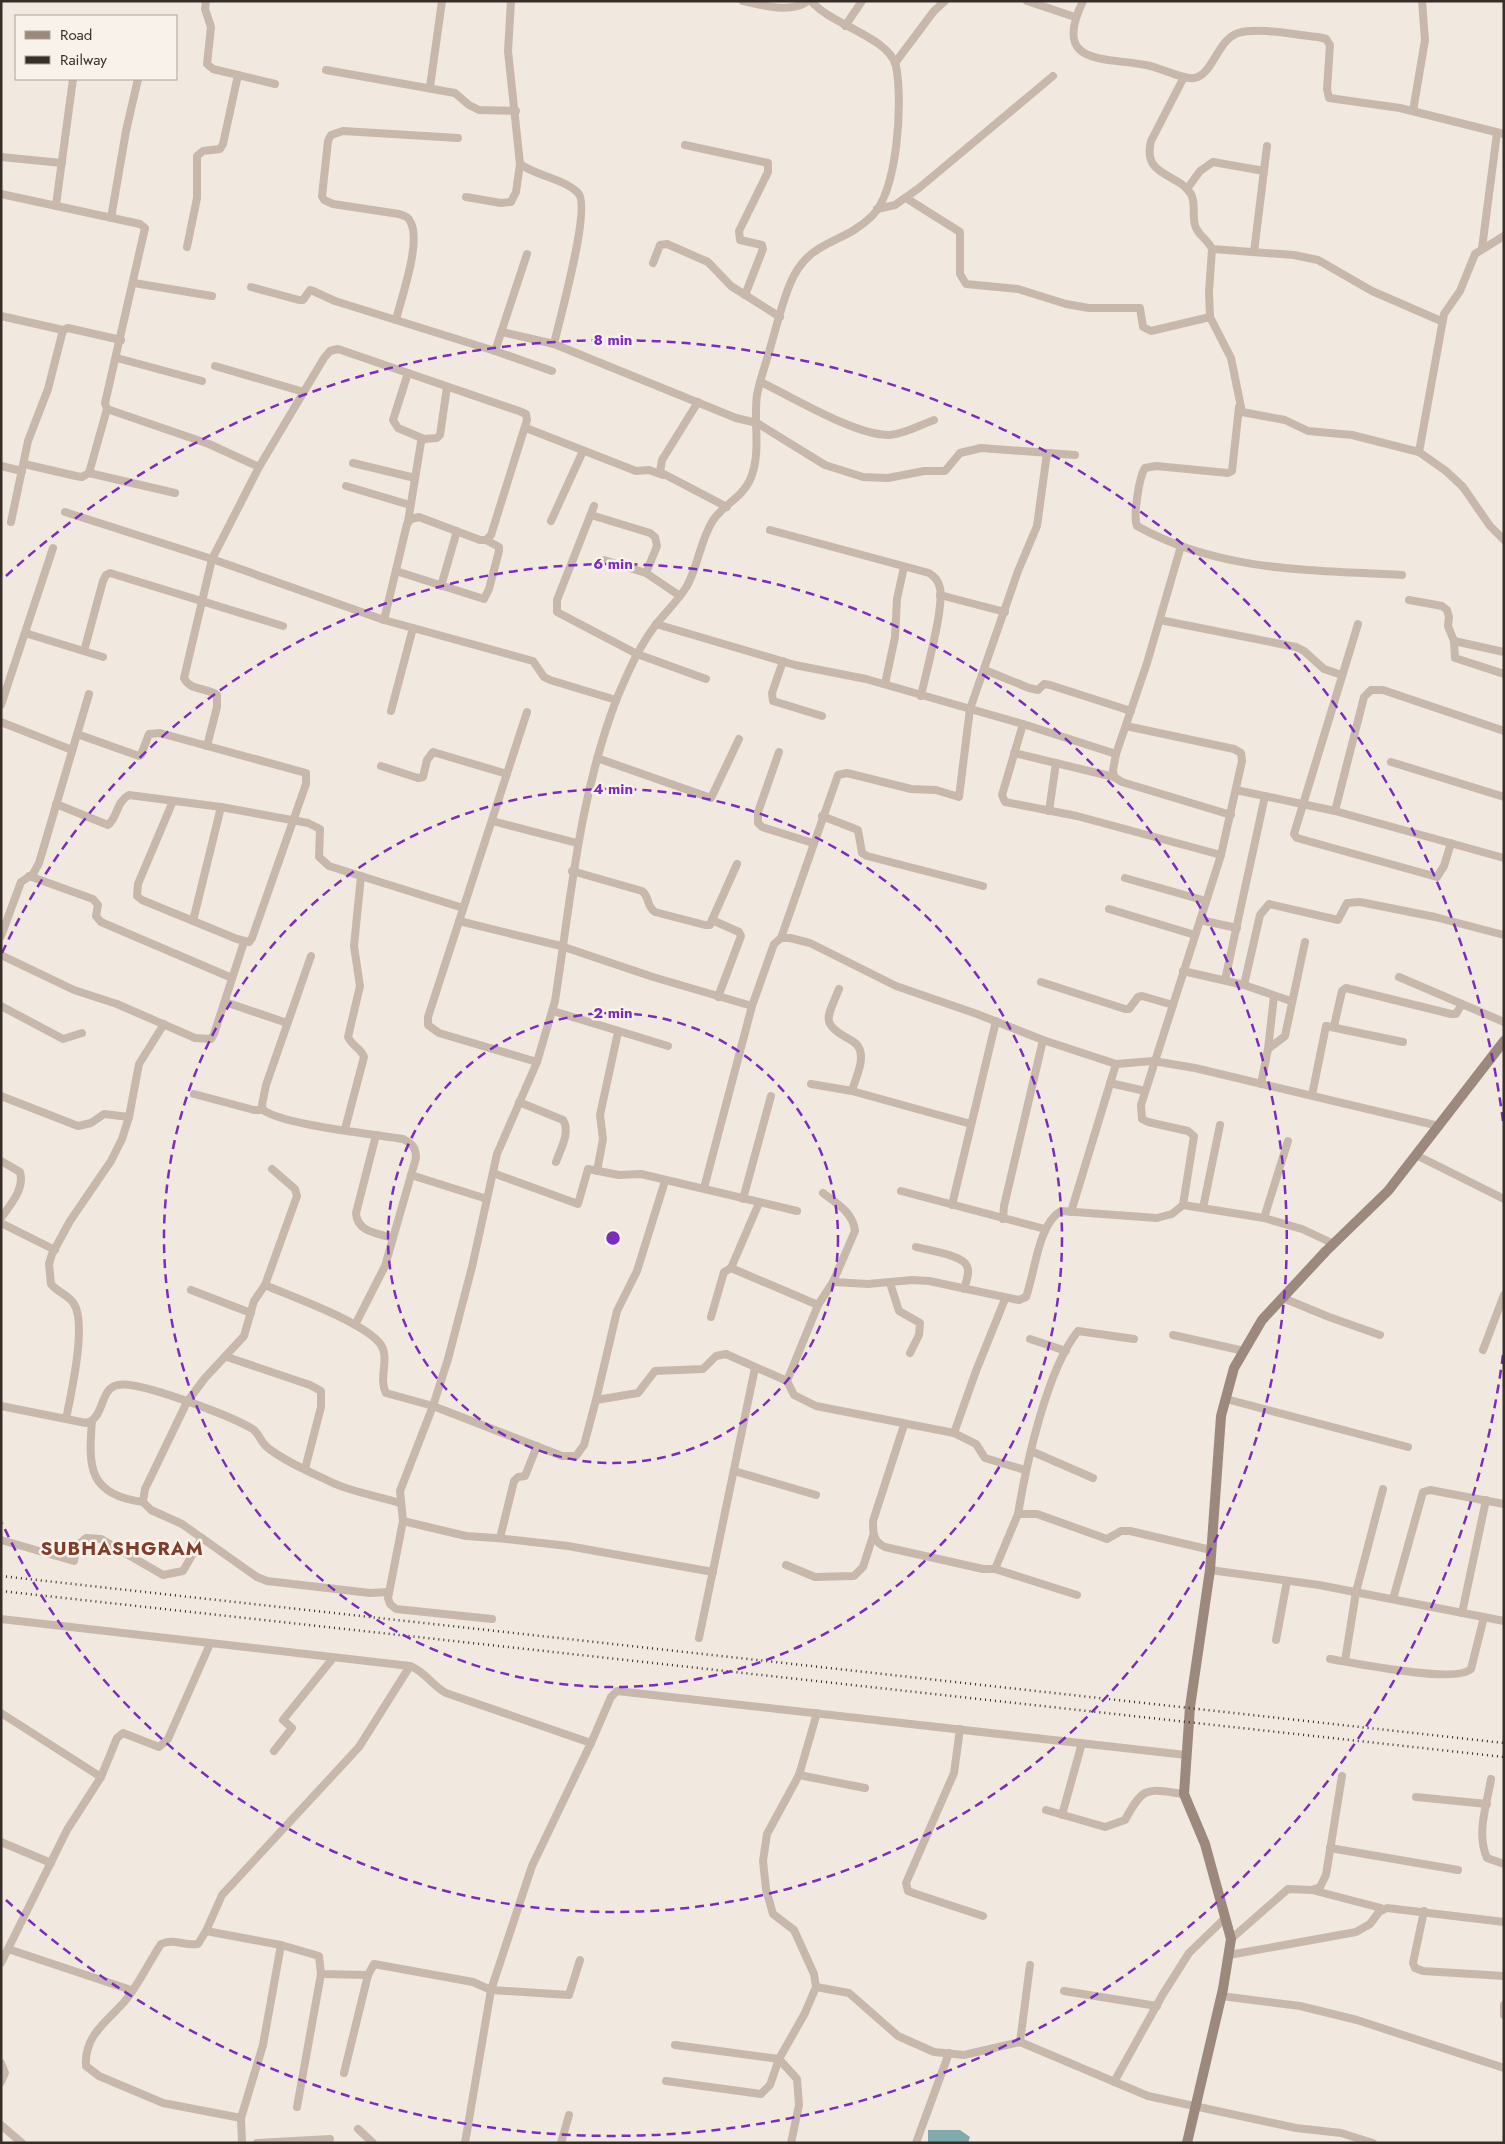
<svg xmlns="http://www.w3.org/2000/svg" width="1505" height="2144" viewBox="0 0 1505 2144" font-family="Jost,sans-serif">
<rect width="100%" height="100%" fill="#f1e8df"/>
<polygon fill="#80aaac" points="928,2130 960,2130 970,2137 968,2143 928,2143"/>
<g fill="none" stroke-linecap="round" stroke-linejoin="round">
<g stroke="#c8b8ac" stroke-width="8">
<polyline points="206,1 205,9 211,27 207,64 213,69 275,84"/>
<path d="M511 1 508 51 520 164C536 176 565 179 578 193 592 206 559 321 554 344"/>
<path d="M743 1C763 5 790 14 808 1"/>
<polyline points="1027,1 1075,17"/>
<path d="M1083 1C1052 65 1101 57 1146 65 1159 67 1183 80 1194 78 1213 75 1217 40 1238 33 1259 27 1296 35 1318 37L1326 39 1330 45 1327 89 1329 98 1400 108 1504 134"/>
<polyline points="845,26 862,1"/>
<polyline points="895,63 934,11 945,1"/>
<polyline points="326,70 455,93 469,105 479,110 516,111"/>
<path d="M1184 77 1151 141C1142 177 1177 172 1191 194 1196 203 1192 215 1195 225 1197 235 1208 239 1212 249L1209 292 1210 317 1231 358 1242 412 1285 420 1308 431 1352 435 1419 452 1446 471 1463 487 1490 526 1504 540"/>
<polyline points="430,87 442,1"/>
<polyline points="1413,111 1425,40 1422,1"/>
<polyline points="685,145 768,163 768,172 739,231 740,240 762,245 763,249 745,295"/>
<polyline points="1,157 62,163"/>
<polyline points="1187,189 1200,171 1213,162 1264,171"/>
<polyline points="1,194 140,224 145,228 105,403 107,409 209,444 259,467"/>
<polyline points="466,197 501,203 511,202 516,192 520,164"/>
<polyline points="906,198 960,232 960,274 966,284 1018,289 1066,304 1089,308 1140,308 1143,327 1151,331 1210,317"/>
<polyline points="56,205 73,79"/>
<polyline points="877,209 895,205 919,188 1053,76"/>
<polyline points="111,218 126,131 138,79"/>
<polyline points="187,247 197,198 197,156 203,151 220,149 223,144 238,75"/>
<polyline points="1482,248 1497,133"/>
<polyline points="1212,249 1294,255 1318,260 1372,291 1441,321"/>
<polyline points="1254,252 1267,146"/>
<polyline points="653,263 660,245 667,244 708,262 731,286 780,317"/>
<polyline points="134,283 212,296"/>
<polyline points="251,287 299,300 303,300 310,290 313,291 335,301 495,351 552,371"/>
<polyline points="1,316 63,330"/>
<path d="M396 320C401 298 421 244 411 223 409 217 405 216 399 214L333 204 324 200 322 196 328 141 331 135 343 131 458 138"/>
<polyline points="502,332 554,344 736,418 757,423 825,465 863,477 888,478 924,471 945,471 960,453 981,448 1075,455"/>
<polyline points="495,351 527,254"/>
<polyline points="117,358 202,381"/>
<polyline points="215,366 304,392"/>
<polyline points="408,373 393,420 398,428 424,439"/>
<path d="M761 382C792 397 856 436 890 435 904 434 920 425 934 420"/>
<polyline points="698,402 662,460 660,472 727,507"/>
<path d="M1239 407 1232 471 1228 473 1156 466 1145 468C1139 477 1133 516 1137 526 1219 572 1311 570 1402 575"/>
<polyline points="526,428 636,471 649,470 663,475"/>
<polyline points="1419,452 1444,314 1460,291 1475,254 1504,236"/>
<polyline points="353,463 415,478"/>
<polyline points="24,464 76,476 82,477 89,473 107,409"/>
<polyline points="1,466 22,471"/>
<polyline points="89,473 175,493"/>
<polyline points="346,486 410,505"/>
<polyline points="594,506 557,600 557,612 637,654 706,679"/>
<polyline points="65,512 212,559 384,620 533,661 544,677 550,680 616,700"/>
<polyline points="591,515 650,533 655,537 657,546 646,573"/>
<polyline points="551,521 583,451"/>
<polyline points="11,522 28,441 48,389 63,330 68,328 121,340"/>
<polyline points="408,522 421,442 424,439 437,438 440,435 447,387"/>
<path d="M770 530 929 573C935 577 938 580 940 588 944 609 926 672 921 696"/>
<polyline points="604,560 646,573 680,596"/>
<polyline points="396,571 484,599 489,589 499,551 499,547 486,540"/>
<polyline points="441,586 457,531"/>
<polyline points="940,595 1005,612"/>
<polyline points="1409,600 1442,606 1447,610 1449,617 1448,626 1454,641 1455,658 1504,674"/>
<polyline points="1160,620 1296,647 1304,651 1324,669 1342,675"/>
<polyline points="656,624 795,665 866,679 1023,724 1116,754 1147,663 1181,546"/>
<polyline points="1358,624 1294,834 1297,838 1437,877 1444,866 1451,843"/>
<polyline points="25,633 103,657"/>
<polyline points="1454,641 1504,652"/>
<polyline points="84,651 103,581 106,575 110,573 283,626"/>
<polyline points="783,661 772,693 773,701 822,716"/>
<polyline points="985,670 1029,688 1038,690 1044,684 1050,685 1131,711"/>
<polyline points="885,684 895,637 897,599 904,567"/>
<polyline points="1,705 53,548"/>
<polyline points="391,711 413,628"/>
<polyline points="527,712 428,1017 428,1025 439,1033 537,1062"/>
<polyline points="1,722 72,750"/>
<polyline points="1023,724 1002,795 1005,802 1077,816 1221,855"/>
<polyline points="77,734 139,756 141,755 149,734 160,733 306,773 306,784 252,938 249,942 237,939 142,900 137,896 138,884 173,801"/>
<path d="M207 746 217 707V695C206 687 190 691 184 678L212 559 259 467 324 358 330 351 338 349 519 411 526 414 527 420 491 535 486 540H480L419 517 411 519 407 524 384 620"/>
<polyline points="779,752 758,812 758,823 762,827 813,843"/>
<polyline points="1014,753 1114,777"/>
<polyline points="1116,754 1113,770 1114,777 1122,782 1231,815"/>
<polyline points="597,758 711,798 739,739"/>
<polyline points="1391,762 1504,797"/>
<polyline points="381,766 418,778 423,777 427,760 433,752 507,774"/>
<polyline points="1236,790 1335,811 1504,858"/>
<path d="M56 804 108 825C118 817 116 802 129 795L221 807 308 823 320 829 319 857 329 866 463 908"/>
<polyline points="1049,811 1056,763"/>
<polyline points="1335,811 1364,697 1371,690 1383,690 1504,731"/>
<polyline points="822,816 858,830 862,853 867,856 983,886"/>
<polyline points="492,821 577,843"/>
<path d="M572 871 642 891C650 897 646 906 655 912L705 925H710L712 920 737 864"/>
<polyline points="29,876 93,899 98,905 96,916 101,922 232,978"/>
<polyline points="1125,878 1206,901"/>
<polyline points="1109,909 1195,935"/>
<polyline points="712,920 739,932 741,936 718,997"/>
<polyline points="1200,920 1237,928"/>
<polyline points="193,921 221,807"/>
<polyline points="459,921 561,946 653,977 752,1006 774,944 781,938 790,938 810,943 896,986 977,1014 1043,1040 1116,1064 1153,1061 1195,1068 1439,1126"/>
<polyline points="1,936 21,882 33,874 39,863 89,694"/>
<polyline points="781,938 838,775 847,773 911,789 936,790 959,797 970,709 1018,571 1037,526 1047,453"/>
<polyline points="1,955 74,990 117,1004 195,1038 211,1039 214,1034 244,942"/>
<path d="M311 956 266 1085 262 1105 263 1110C284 1125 372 1134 403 1139 412 1144 416 1147 416 1158L385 1266 355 1325"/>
<polyline points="1183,971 1244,985 1291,1001"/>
<polyline points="1399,977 1504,1022"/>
<polyline points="1225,980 1265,796"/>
<polyline points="1041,982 1125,1009 1129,1009 1138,997 1142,996 1173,1005"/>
<polyline points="1244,985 1260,915 1269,904 1338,920 1347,903 1360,902 1435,917 1504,935"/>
<path d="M839 989C828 1017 819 1023 849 1039 854 1042 858 1044 860 1050 864 1063 855 1079 852 1091"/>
<polyline points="225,1002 287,1023"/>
<polyline points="1,1006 63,1039 82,1033"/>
<polyline points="553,1011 668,1046"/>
<polyline points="1334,1026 1342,991 1346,988 1451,1014 1456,1014 1462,1004"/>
<polyline points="1268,1049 1285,1036 1305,942"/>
<polyline points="1110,1083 1145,1091"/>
<polyline points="811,1084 852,1091 971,1124"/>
<polyline points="1261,1084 1268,1049 1274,996"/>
<polyline points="194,1094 254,1110 263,1110"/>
<polyline points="1312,1095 1326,1026 1403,1042"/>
<polyline points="1,1096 78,1126 91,1123 104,1114 129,1117"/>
<path d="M519 1102 563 1120C571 1132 560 1150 556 1162"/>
<path d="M345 1129 364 1057C361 1048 352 1046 348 1037L360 986 354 946 361 876"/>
<path d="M376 1135 356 1213C357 1232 377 1233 393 1238"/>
<polyline points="1416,1155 1504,1199"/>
<path d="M1 1161 20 1172C25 1189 10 1205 1 1218"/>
<polyline points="272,1169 295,1189 297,1196 265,1285 254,1301 244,1336 205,1378 187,1402 145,1489 143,1502 151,1510 182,1524 257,1577 267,1581 370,1593 389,1592"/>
<polyline points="597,1171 603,1139 600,1115 618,1032"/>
<polyline points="493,1173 578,1204 588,1169 619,1175 641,1174 797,1211"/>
<polyline points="411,1175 487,1199"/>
<polyline points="704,1188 752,1006"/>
<polyline points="901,1191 1045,1229"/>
<polyline points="743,1199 771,1096"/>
<polyline points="952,1205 996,1021"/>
<polyline points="1183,1205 1264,1218 1302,1229 1334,1244"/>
<polyline points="1203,1208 1220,1125"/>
<polyline points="1071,1212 1116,1064"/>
<polyline points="1264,1218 1288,1141"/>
<polyline points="1003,1219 1004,1206 1043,1040"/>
<polyline points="1,1223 55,1250"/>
<path d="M916 1247C927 1250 963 1255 967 1266 970 1273 966 1282 964 1289"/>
<polyline points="731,1268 759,1203"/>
<path d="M833 1282 868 1284 912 1280 929 1281 1019 1300 1026 1297C1035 1273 1038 1224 1061 1211L1157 1218 1172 1214 1183 1205 1194 1136 1188 1131 1148 1122 1142 1119 1141 1105 1221 855 1242 761 1241 753 1234 749 1126 726"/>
<polyline points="890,1283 899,1311 920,1323 919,1335 910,1353"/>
<path d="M265 1285C292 1297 367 1323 381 1345 390 1359 378 1378 386 1393L433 1406 562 1456H576L584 1445 596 1400 638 1393 655 1371 703 1369 716 1356 726 1354 787 1381 794 1395 816 1406 954 1433 976 1444 985 1458 1025 1470"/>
<polyline points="191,1290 251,1313"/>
<polyline points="1283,1298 1329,1317 1380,1335"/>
<polyline points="711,1317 724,1272 731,1268 818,1305"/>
<polyline points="1173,1335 1244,1351"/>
<polyline points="1030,1339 1066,1351"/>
<polyline points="1483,1350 1504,1295"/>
<polyline points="227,1357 310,1385 321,1391 321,1407 305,1469"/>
<path d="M787 1381 818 1305 833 1282 855 1231C853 1212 836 1203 823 1193"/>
<polyline points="1226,1399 1408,1447"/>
<polyline points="596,1400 617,1311 637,1271 665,1181"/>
<path d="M1 1406 86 1423C105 1419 99 1388 118 1385 138 1380 230 1416 251 1428 259 1432 260 1442 268 1448 286 1462 310 1472 331 1482 352 1492 378 1496 400 1503"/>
<path d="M66 1419C71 1394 87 1324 74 1304 69 1295 57 1292 51 1284L49 1264 52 1254 70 1221 111 1161 122 1139 129 1117 139 1064 164 1024"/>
<path d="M92 1421C88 1468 89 1495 143 1502"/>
<path d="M904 1425 873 1521C873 1534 873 1541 885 1547L983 1569H995L1018 1514H1037L1107 1539 1121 1531H1130L1211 1550"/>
<polyline points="954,1433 976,1371 1005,1299"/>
<polyline points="1031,1451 1093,1478"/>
<polyline points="734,1471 816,1495"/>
<path d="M1018 1514C1026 1465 1047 1369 1078 1331L1134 1339"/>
<polyline points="403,1521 466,1536 496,1538 568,1546 713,1572"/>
<polyline points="500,1538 514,1481 518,1477 525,1476 537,1446"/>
<polyline points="1,1540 74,1561 77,1546 86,1538 101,1539 163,1575 183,1571 202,1538"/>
<polyline points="786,1565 815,1577 854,1576 863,1567 873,1536"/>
<polyline points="995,1569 1077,1595"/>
<polyline points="1210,1570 1319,1585 1504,1621"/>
<polyline points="1393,1599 1423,1492 1430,1490 1504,1504"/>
<polyline points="1462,1613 1486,1500"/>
<polyline points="1,1619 410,1666 359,1747 222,1895 206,1931 281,1945 319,1956 321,1974 368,1975"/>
<path d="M492 1619 396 1609 390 1604 388 1598 403 1521 400 1491 433 1406 448 1359 472 1267 497 1154 537 1062 555 1001C571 898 579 796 617 698 628 672 640 644 658 622 668 610 679 599 687 586 698 566 700 542 712 522 722 505 741 499 750 480 762 452 753 423 757 395 760 378 767 361 771 345 777 325 782 303 790 284 809 238 842 246 872 216 898 190 903 101 896 66 889 37 831 25 811 1"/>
<polyline points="699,1638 755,1368"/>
<polyline points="1276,1640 1287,1581"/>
<path d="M1330 1659C1354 1663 1456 1684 1471 1669L1484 1617"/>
<polyline points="1345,1661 1356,1592 1383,1489"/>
<path d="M410 1666C425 1671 432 1686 446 1693L591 1743"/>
<polyline points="1,1713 101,1777"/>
<polyline points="960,1729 954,1773 906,1883 908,1891 916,1894 983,1916"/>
<polyline points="274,1751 292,1728 283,1720 333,1658"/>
<polyline points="799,1775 865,1788"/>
<path d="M1491 1779C1487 1804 1476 1833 1487 1858L1504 1864"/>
<polyline points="1416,1797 1487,1804"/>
<path d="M1046 1810 1105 1827 1125 1820C1144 1785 1146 1789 1184 1794"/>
<polyline points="1062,1815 1082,1743"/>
<polyline points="1,1842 51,1863"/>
<polyline points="1330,1848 1458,1870"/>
<polyline points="1312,1890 1381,1908"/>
<polyline points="1424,1911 1413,1963 1415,1968 1423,1971 1504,1976"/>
<path d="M206 1931 198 1944C184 1946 173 1938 161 1944 149 1962 139 1984 125 2001 107 2022 84 2035 86 2066L99 2076 163 2103 241 2118"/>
<polyline points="1231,1939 1288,1889 1312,1890 1320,1887 1326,1875 1342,1776"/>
<polyline points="8,1949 131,1990"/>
<polyline points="1229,1955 1356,1932 1370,1924 1379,1912 1387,1908 1504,1922"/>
<polyline points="1,1963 67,1830 101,1777 117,1738 123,1733 159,1747 168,1739 210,1644"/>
<polyline points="816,1987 849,1993 898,2036 934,2052 964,2055 1020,2042 1148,2096 1296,2128 1341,2133 1373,2143"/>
<polyline points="1064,1991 1157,2006"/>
<polyline points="1221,1996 1300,2006 1357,2020 1504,2068"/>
<polyline points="1504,2005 1504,2015"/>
<polyline points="1020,2042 1030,1965"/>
<polyline points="675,2045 779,2059 797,2079 799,2105 791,2143"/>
<polyline points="1,2063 5,2073 1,2082"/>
<polyline points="344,2073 368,1975 374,1964 473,1982 491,1990 569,1995 580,1960"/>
<polyline points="666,2081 761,2094 770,2085 779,2059 805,2013 816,1987 814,1974 794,1930 773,1914 766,1889 763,1861 767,1834 799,1775 817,1713"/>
<polyline points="1114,2082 1163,1994 1189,1953 1224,1919"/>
<polyline points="297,2107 321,1974"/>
<polyline points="1,2125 22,2143"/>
<polyline points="358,2129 373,2143"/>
<polyline points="242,2143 241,2118 263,2045 281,1945"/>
<polyline points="257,2143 330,2139"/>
<polyline points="465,2143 491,1990 532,1866 591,1743 611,1697 617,1691 1186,1755"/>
<polyline points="561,2143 569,2115"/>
<polyline points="916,2143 949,2053"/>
</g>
<polyline stroke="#9c887d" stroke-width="10" points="1187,2143 1223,1989 1231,1939 1205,1844 1184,1794 1190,1707 1210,1570 1221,1416 1234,1368 1262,1320 1326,1251 1388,1191 1504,1041"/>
<g stroke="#372e2a" stroke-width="2.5" stroke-dasharray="1 4" stroke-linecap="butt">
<polyline points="1,1576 1504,1743"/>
<polyline points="1,1591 1504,1757"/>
</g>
</g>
<g fill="none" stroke="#7b2cbf" stroke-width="2.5" stroke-dasharray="9 6">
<circle cx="613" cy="1238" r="225"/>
<circle cx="613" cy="1238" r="449"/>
<path d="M2 953A674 674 0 1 1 2 1523"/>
<path d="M1503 1355A898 898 0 0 1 6 1900M6 576A898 898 0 0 1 1503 1121"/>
</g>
<g text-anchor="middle" stroke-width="5" stroke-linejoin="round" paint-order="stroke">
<g font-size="19" font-weight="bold" letter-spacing="1" fill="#7f3d2a" stroke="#f9f2eb">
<text x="122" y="1555">SUBHASHGRAM</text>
</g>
</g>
<circle cx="613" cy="1238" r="8" fill="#7b2cbf" stroke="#f9f2eb" stroke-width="2.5"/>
<g font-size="15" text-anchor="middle" font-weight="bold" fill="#7b2cbf" stroke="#f9f2eb" stroke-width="5" stroke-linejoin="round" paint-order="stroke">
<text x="613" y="345">8 min</text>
<text x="613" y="569">6 min</text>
<text x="613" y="794">4 min</text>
<text x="613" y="1018">2 min</text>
</g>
<rect width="1505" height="2144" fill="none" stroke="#372e2a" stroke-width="5"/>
<rect x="15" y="15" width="162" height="65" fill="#f9f2eb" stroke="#aba49e"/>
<rect x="25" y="31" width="25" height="8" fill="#9c887d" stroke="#aba49e"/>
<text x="60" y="40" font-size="15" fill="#372e2a">Road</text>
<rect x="25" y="56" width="25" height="8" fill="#372e2a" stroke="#aba49e"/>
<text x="60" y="65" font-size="15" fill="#372e2a">Railway</text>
</svg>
